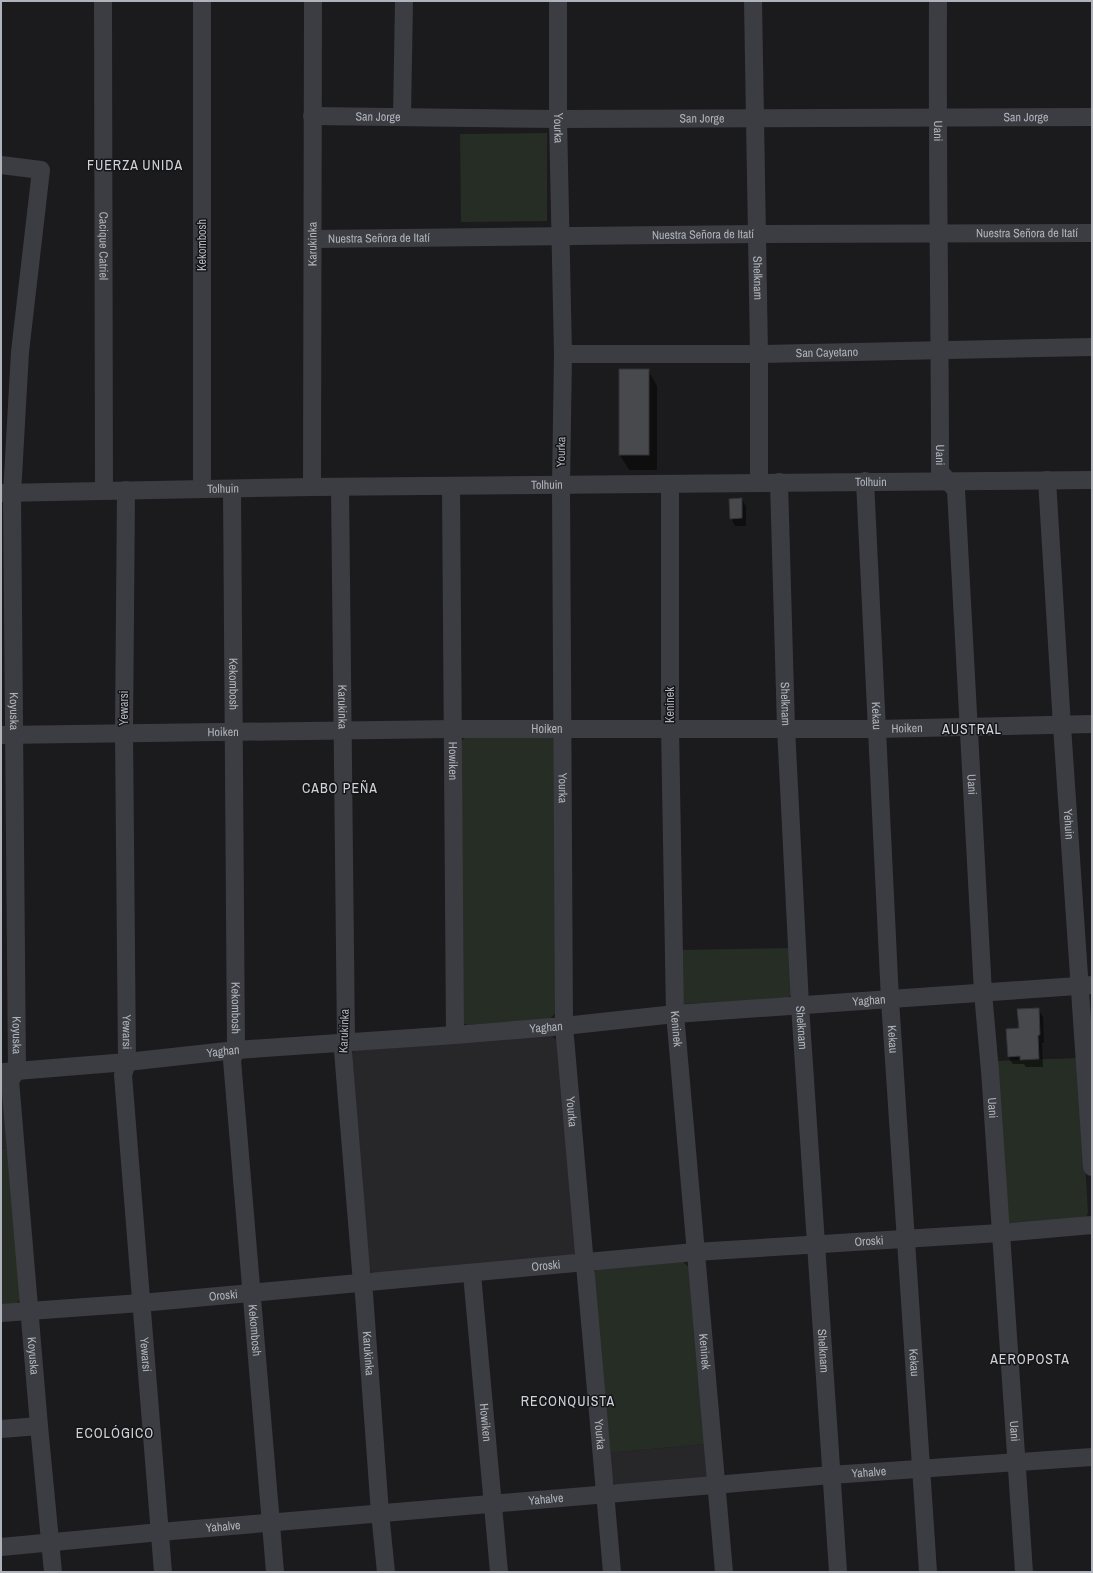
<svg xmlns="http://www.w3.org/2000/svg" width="1093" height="1573" viewBox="0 0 1093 1573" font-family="'Archivo Narrow',sans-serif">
<rect width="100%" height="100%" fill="#1b1b1d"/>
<g fill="#27272a">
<polygon points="550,1034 557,1040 577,1250 574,1254 571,1257 374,1273 370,1271 368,1267 352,1053 356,1050"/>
<polygon points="1,1086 3,1089 8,1148 1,1149"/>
<polygon points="706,1444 708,1473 706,1477 618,1487 611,1480 607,1453"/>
</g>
<g fill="#252d25">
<polygon points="547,133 547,221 461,222 460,134"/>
<polygon points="552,737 555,741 556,1012 550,1019 467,1025 463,1023 461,741 465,738"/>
<polygon points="791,948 793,992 787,999 683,1004 679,950"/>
<polygon points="1079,1058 1088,1213 1086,1217 1013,1225 1009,1223 995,1061"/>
<polygon points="8,1148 20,1299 17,1303 1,1308 1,1149"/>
<polygon points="683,1262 690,1268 706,1444 607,1453 594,1272 598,1269"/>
</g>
<g fill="#0007">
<polygon points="648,370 657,386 657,470 629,470 620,455"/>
<polygon points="742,499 746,507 746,526 735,526 731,518"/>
<polygon points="1038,1009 1043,1017 1044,1043 1042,1043 1043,1067 1026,1067 1024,1064 1013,1064 1008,1057 1020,1029"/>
</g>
<g fill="#48494d" stroke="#353539">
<rect x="619" y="369" width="30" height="86"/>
<polygon points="742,498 742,518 730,519 729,499"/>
<polygon points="1039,1008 1040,1035 1038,1035 1039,1059 1020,1060 1020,1056 1008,1057 1006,1029 1019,1028 1017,1009"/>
</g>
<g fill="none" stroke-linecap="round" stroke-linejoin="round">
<g stroke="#3c3d42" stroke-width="18">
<path id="s1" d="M103 1 104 490"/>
<path id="s2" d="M558 1V119L563 354 561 486 564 1026 612 1572"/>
<path id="s3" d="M753 1 759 354V482"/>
<path id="s4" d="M938 1C937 158 940 315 940 472L956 490 983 993 990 1071 1024 1572"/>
<path id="s5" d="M312 116 558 119 1092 117"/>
<polyline points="402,117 404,1"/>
<path id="s6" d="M1 165 41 170 20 352 12 494 17 1071 10 1080 39 1426 53 1572"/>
<path id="s7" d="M313 239 756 234 1092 233"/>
<path id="s8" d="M563 354H759L1092 347"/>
<path id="s9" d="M1047 480 1062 726 1092 1167"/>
<path id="s10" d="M865 481 890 1000 928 1572"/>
<path id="s11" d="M779 482 786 728 800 1005 838 1572"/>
<path id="s12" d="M670 484V728L675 1014 724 1572"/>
<path id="s13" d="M312 487 313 1"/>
<path id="s14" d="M451 487 455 1035"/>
<path id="s15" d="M340 488 346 1042 343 1051 362 1283 364 1294 380 1513 386 1572"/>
<polyline points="202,489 202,1"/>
<path id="s16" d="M232 489 236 1050 232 1060 275 1572"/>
<path id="s17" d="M126 490 124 733 127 1062 123 1075 163 1572"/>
<path id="s18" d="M1 493 312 487 1092 480"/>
<path id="s19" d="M1 735 452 729H877L1092 724"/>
<path id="s20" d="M4 1072 127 1062 236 1050 455 1035 564 1026 675 1014 1092 985"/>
<path id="s21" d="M472 1274 499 1572"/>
<path id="s22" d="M1 1313 141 1303 695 1252 1000 1233 1092 1225"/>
<polyline points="1,1429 39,1426"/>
<path id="s23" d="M1 1547 160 1532 831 1475 1092 1457"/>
</g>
</g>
<g text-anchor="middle" stroke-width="3" stroke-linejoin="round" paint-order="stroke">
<g font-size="12" fill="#afb3bb" stroke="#161618">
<text dy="4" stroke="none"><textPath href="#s5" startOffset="66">San Jorge</textPath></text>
<text dy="4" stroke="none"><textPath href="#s5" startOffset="714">San Jorge</textPath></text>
<text dy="4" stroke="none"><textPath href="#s5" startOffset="390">San Jorge</textPath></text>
<text dy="4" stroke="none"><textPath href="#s2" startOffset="127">Yourka</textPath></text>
<text dy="4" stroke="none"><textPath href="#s4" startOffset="130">Uani</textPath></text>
<text dy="4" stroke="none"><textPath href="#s7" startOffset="390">Nuestra Señora de Itatí</textPath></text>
<text dy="4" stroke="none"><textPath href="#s7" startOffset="714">Nuestra Señora de Itatí</textPath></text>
<text dy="4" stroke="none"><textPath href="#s7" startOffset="66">Nuestra Señora de Itatí</textPath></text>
<text dy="4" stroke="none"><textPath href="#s13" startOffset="243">Karukinka</textPath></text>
<text transform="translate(202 245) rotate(-90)" y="4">Kekombosh</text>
<text dy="4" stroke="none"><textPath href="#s1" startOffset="245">Cacique Catriel</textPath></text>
<text dy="4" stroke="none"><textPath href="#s3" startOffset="277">Shelknam</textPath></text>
<text dy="4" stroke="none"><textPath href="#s8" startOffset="264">San Cayetano</textPath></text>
<text transform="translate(561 452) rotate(-89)" y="4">Yourka</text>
<text dy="4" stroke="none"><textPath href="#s4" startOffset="454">Uani</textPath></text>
<text dy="4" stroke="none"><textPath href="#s18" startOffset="870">Tolhuin</textPath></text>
<text dy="4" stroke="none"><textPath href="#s18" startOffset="546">Tolhuin</textPath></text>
<text dy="4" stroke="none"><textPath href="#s18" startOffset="222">Tolhuin</textPath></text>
<text dy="4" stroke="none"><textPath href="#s16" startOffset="195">Kekombosh</textPath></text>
<text dy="4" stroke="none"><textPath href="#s11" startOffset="222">Shelknam</textPath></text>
<text transform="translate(670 705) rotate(-90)" y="4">Keninek</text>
<text dy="4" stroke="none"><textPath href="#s15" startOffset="219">Karukinka</textPath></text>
<text transform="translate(124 708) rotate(-90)" y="4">Yewarsi</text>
<text dy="4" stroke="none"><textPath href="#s6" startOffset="583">Koyuska</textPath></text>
<text dy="4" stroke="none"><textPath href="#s10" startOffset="235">Kekau</textPath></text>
<text dy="4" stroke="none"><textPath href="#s19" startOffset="906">Hoiken</textPath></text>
<text dy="4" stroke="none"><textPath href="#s19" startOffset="546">Hoiken</textPath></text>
<text dy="4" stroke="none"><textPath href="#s19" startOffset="222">Hoiken</textPath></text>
<text dy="4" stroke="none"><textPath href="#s14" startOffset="274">Howiken</textPath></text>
<text dy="4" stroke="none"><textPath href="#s4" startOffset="790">Uani</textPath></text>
<text dy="4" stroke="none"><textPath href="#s2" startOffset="787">Yourka</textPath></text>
<text dy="4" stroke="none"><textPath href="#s9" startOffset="345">Yehuin</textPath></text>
<text dy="4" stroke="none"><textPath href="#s20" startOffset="868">Yaghan</textPath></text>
<text dy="4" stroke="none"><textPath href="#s16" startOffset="519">Kekombosh</textPath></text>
<text dy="4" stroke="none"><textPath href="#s20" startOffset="544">Yaghan</textPath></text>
<text dy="4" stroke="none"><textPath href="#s11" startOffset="546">Shelknam</textPath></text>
<text dy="4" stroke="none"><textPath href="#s12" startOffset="545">Keninek</textPath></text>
<text transform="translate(344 1031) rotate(-88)" y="4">Karukinka</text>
<text dy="4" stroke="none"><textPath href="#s17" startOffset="542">Yewarsi</textPath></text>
<text dy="4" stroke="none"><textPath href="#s6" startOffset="907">Koyuska</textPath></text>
<text dy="4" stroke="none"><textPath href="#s10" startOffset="559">Kekau</textPath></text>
<text dy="4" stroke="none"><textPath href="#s20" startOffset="220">Yaghan</textPath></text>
<text dy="4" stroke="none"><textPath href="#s4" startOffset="1114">Uani</textPath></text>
<text dy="4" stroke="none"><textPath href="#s2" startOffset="1111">Yourka</textPath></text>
<text dy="4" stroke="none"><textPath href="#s22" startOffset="871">Oroski</textPath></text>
<text dy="4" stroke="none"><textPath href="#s22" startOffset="547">Oroski</textPath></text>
<text dy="4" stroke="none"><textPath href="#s22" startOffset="223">Oroski</textPath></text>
<text dy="4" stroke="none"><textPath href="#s16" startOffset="843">Kekombosh</textPath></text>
<text dy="4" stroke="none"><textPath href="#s11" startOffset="870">Shelknam</textPath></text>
<text dy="4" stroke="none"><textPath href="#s12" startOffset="869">Keninek</textPath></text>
<text dy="4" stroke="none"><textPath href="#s15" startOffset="867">Karukinka</textPath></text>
<text dy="4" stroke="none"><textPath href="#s6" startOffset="1231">Koyuska</textPath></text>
<text dy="4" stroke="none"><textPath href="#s17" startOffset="866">Yewarsi</textPath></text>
<text dy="4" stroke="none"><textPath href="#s10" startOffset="883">Kekau</textPath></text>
<text dy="4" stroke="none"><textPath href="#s21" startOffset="149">Howiken</textPath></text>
<text dy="4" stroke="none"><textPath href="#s4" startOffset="1438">Uani</textPath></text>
<text dy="4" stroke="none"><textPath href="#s2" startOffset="1435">Yourka</textPath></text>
<text dy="4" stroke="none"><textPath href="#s23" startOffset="871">Yahalve</textPath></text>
<text dy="4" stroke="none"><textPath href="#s23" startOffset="547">Yahalve</textPath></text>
<text dy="4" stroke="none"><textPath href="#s23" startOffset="223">Yahalve</textPath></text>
</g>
<g font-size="14" letter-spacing="1" fill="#cfd2d8" stroke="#161618">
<text x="135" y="170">FUERZA UNIDA</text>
<text x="972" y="734">AUSTRAL</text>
<text x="340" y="793">CABO PEÑA</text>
<text x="1030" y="1364">AEROPOSTA</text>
<text x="568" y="1406">RECONQUISTA</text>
<text x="115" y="1438">ECOLÓGICO</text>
</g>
</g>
<rect width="1093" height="1573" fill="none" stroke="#afb3bb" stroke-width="4"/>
</svg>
